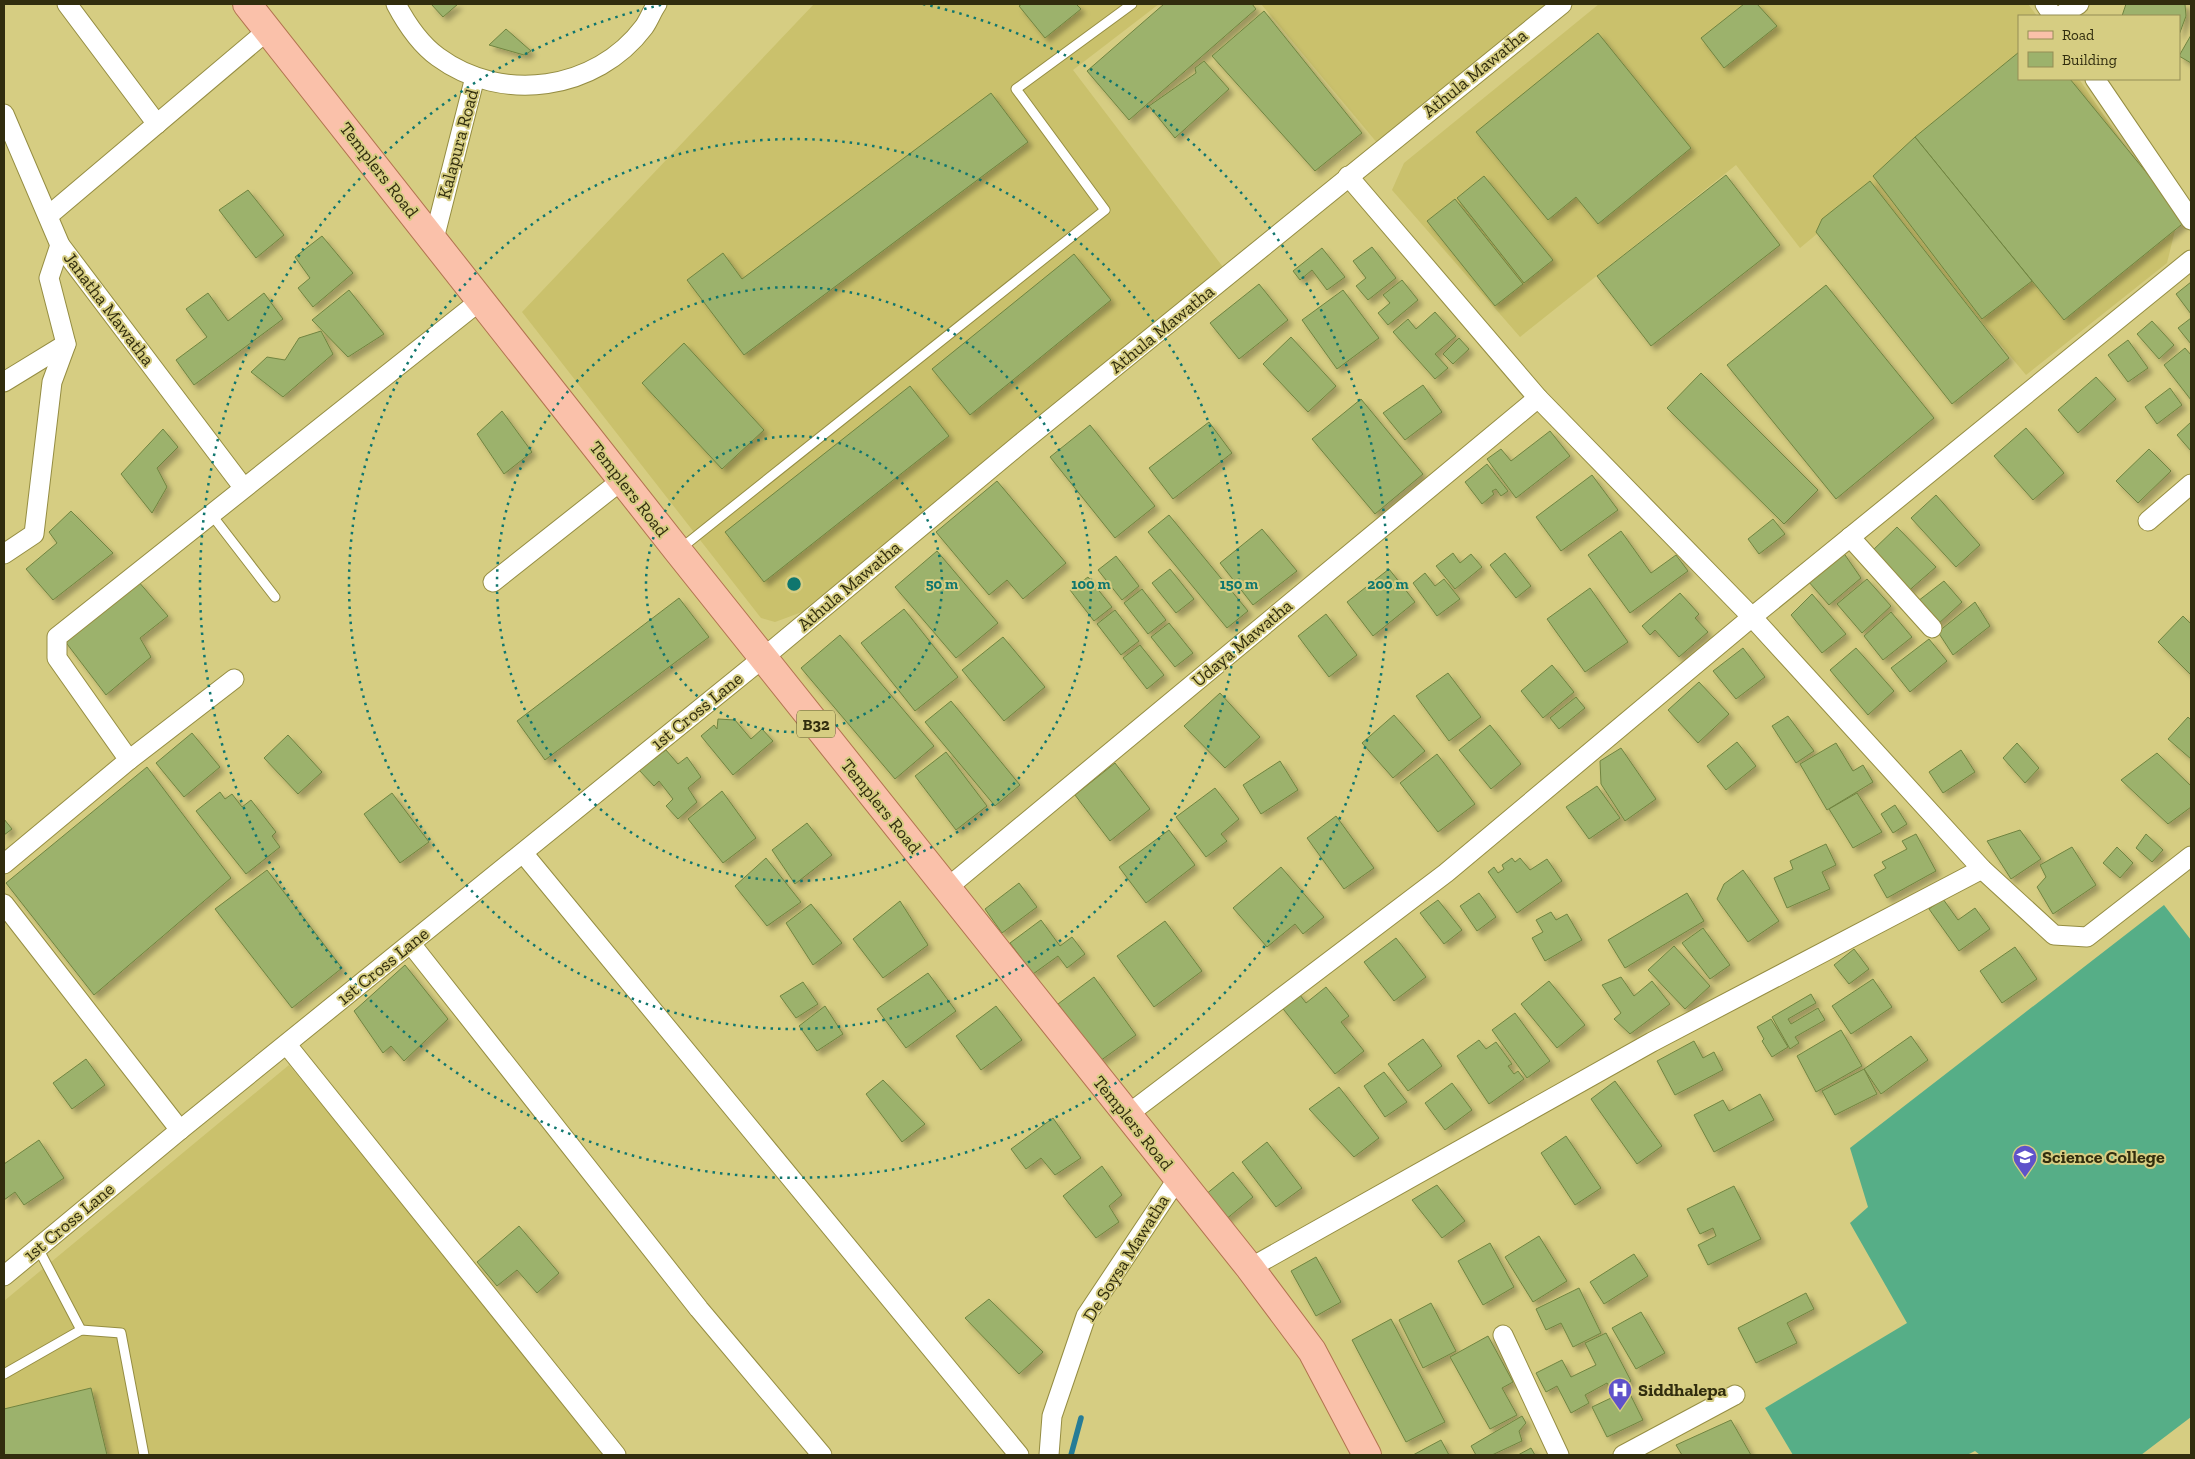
<svg xmlns="http://www.w3.org/2000/svg" width="2195" height="1459" viewBox="0 0 2195 1459" font-family="'Zilla Slab',serif">
<defs>
<filter id="shadow"><feDropShadow dx="4.5" dy="4.5" stdDeviation="2.5" flood-color="#0004"/></filter>
</defs>
<rect width="100%" height="100%" fill="#d6cd82"/>
<g fill="#cac16c">
<polygon points="814,4 1159,4 1073,70 1226,271 813,608 775,622 761,618 522,312"/>
<polygon points="1261,4 1553,4 1378,144"/>
<polygon points="1599,4 2028,4 2037,16 2019,16 2019,79 2079,79 2177,222 2167,263 2026,375 1871,189 1800,248 1736,165 1520,337 1392,190 1404,163"/>
<polygon points="289,1065 578,1415 612,1455 4,1455 4,1301"/>
</g>
<polygon fill="#56ae87" points="2164,905 2191,940 2191,1417 2141,1455 1980,1455 1975,1451 1967,1455 1793,1455 1765,1408 1907,1323 1850,1223 1868,1207 1850,1148"/>
<g fill="none" stroke-linecap="round" stroke-linejoin="round">
<polyline stroke="#267c97" stroke-width="5.5" points="1071,1455 1081,1418"/>
</g>
<g fill="#9cb26c" stroke="#708440" filter="url(#shadow)">
<polygon points="431,4 458,4 443,17"/>
<polygon points="1022,4 1076,4 1081,9 1045,38 1019,6"/>
<polygon points="1164,4 1252,4 1256,9 1129,120 1087,71"/>
<polygon points="1744,4 1757,4 1777,26 1724,68 1701,38"/>
<polygon points="2126,4 2185,4 2186,16 2179,35 2179,16 2122,16"/>
<polygon points="1264,11 1362,133 1315,171 1212,56"/>
<polygon points="506,29 531,51 524,55 489,45"/>
<polygon points="1598,33 1691,148 1598,224 1576,197 1548,220 1476,132"/>
<polygon points="2191,35 2191,63 2179,56"/>
<polygon points="2019,52 2019,79 2070,79 2186,221 2064,320 1915,137"/>
<polygon points="1204,61 1229,89 1175,138 1149,106 1196,73 1195,68"/>
<polygon points="991,93 1028,142 744,355 687,280 723,253 742,279"/>
<polygon points="1915,137 2032,281 1982,319 1873,176"/>
<polygon points="1726,175 1780,245 1651,346 1597,276"/>
<polygon points="1484,176 1553,260 1524,283 1457,198"/>
<polygon points="1870,181 2009,358 1952,404 1816,232 1822,219"/>
<polygon points="248,190 284,235 256,258 219,210"/>
<polygon points="1455,199 1523,284 1495,306 1427,221"/>
<polygon points="322,236 353,273 313,307 298,288 310,278 295,257"/>
<polygon points="1372,247 1396,278 1368,300 1356,286 1366,278 1353,261"/>
<polygon points="1322,248 1345,277 1327,290 1312,270 1300,280 1293,271"/>
<polygon points="1074,254 1111,300 970,415 932,369"/>
<polygon points="1402,280 1418,300 1388,325 1378,313 1390,303 1383,295"/>
<polygon points="2191,282 2191,314 2176,294"/>
<polygon points="1259,284 1288,320 1239,359 1210,323"/>
<polygon points="1826,285 1934,418 1836,499 1727,365"/>
<polygon points="349,290 384,334 348,357 312,320"/>
<polygon points="1343,290 1379,338 1337,369 1302,320"/>
<polygon points="208,293 228,321 264,293 283,319 194,385 176,360 207,337 186,309"/>
<polygon points="1435,312 1456,336 1435,354 1448,368 1435,379 1393,332 1408,319 1416,329"/>
<polygon points="2191,318 2191,344 2178,328"/>
<polygon points="2152,321 2174,345 2159,359 2137,334"/>
<polygon points="321,331 333,354 283,397 251,372 267,357 285,360 299,338"/>
<polygon points="1291,337 1336,386 1308,412 1263,364"/>
<polygon points="1459,338 1469,349 1453,364 1443,354"/>
<polygon points="2128,340 2148,368 2128,382 2108,355"/>
<polygon points="684,343 764,430 722,469 642,383"/>
<polygon points="2185,348 2191,355 2191,400 2164,365"/>
<polygon points="1701,373 1818,490 1784,524 1667,408"/>
<polygon points="2096,377 2116,399 2078,433 2058,410"/>
<polygon points="1423,385 1442,412 1405,440 1383,413"/>
<polygon points="910,386 949,436 764,582 725,532"/>
<polygon points="2170,388 2182,405 2157,424 2145,407"/>
<polygon points="1361,399 1423,474 1375,514 1312,439"/>
<polygon points="502,411 532,452 504,474 477,434"/>
<polygon points="1209,422 1232,453 1173,499 1149,468"/>
<polygon points="2191,422 2191,451 2177,435"/>
<polygon points="1090,425 1155,506 1115,538 1050,457"/>
<polygon points="2026,428 2064,473 2033,500 1994,456"/>
<polygon points="163,429 178,447 157,468 167,487 152,513 121,474"/>
<polygon points="1550,431 1570,456 1516,498 1487,459 1501,449 1511,461"/>
<polygon points="2149,449 2171,471 2138,503 2116,481"/>
<polygon points="1487,464 1508,491 1501,496 1496,489 1492,491 1494,494 1482,504 1465,482"/>
<polygon points="1592,475 1618,510 1561,551 1536,517"/>
<polygon points="997,481 1066,563 1023,599 1007,580 989,595 936,532"/>
<polygon points="1936,495 1980,545 1956,567 1911,518"/>
<polygon points="71,511 113,553 53,600 26,569 57,543 49,532"/>
<polygon points="1169,515 1248,611 1227,628 1148,532"/>
<polygon points="1773,519 1785,534 1759,554 1748,539"/>
<polygon points="1897,527 1936,567 1905,594 1872,551"/>
<polygon points="1262,529 1297,571 1253,605 1220,563"/>
<polygon points="1621,531 1651,573 1676,555 1688,571 1630,613 1588,555"/>
<polygon points="937,551 998,623 956,658 895,587"/>
<polygon points="1843,552 1861,578 1829,605 1808,581"/>
<polygon points="1453,553 1460,563 1471,554 1482,567 1455,589 1436,566"/>
<polygon points="1505,553 1531,586 1516,598 1490,565"/>
<polygon points="1116,556 1139,586 1122,600 1098,570"/>
<polygon points="1170,569 1194,599 1176,613 1152,583"/>
<polygon points="1389,569 1415,602 1373,636 1347,602"/>
<polygon points="1425,573 1435,586 1444,579 1460,599 1437,616 1413,583"/>
<polygon points="1088,577 1112,607 1094,621 1070,590"/>
<polygon points="1867,579 1891,606 1862,633 1837,604"/>
<polygon points="138,581 168,616 140,638 151,657 106,695 64,640"/>
<polygon points="1944,581 1962,602 1937,625 1918,601"/>
<polygon points="1590,588 1628,642 1585,672 1547,619"/>
<polygon points="1142,589 1166,620 1148,634 1124,603"/>
<polygon points="1680,593 1699,614 1695,618 1708,632 1679,657 1655,630 1650,635 1642,626"/>
<polygon points="1812,594 1846,634 1822,653 1791,615"/>
<polygon points="679,598 709,637 545,760 517,721"/>
<polygon points="1975,602 1990,626 1953,655 1938,632"/>
<polygon points="904,609 958,677 915,711 861,643"/>
<polygon points="1115,610 1139,641 1121,655 1097,624"/>
<polygon points="1891,612 1912,637 1883,660 1864,636"/>
<polygon points="1326,614 1357,655 1329,677 1298,636"/>
<polygon points="2183,616 2191,624 2191,675 2158,642"/>
<polygon points="1169,623 1193,653 1175,667 1151,637"/>
<polygon points="840,635 934,746 895,779 801,668"/>
<polygon points="1003,637 1045,687 1004,721 962,670"/>
<polygon points="1929,639 1947,661 1910,692 1891,668"/>
<polygon points="1140,645 1164,675 1147,689 1123,658"/>
<polygon points="1743,648 1765,677 1736,699 1713,671"/>
<polygon points="1856,648 1894,691 1868,715 1830,670"/>
<polygon points="1552,665 1574,692 1543,718 1521,691"/>
<polygon points="1448,673 1481,717 1449,741 1416,696"/>
<polygon points="1699,682 1729,714 1698,743 1668,710"/>
<polygon points="1220,693 1260,737 1225,768 1184,726"/>
<polygon points="1576,697 1585,708 1559,729 1550,718"/>
<polygon points="951,701 1020,785 995,806 925,722"/>
<polygon points="1394,715 1425,751 1393,778 1362,743"/>
<polygon points="1788,716 1814,751 1796,763 1772,726"/>
<polygon points="2188,717 2191,720 2191,759 2168,739"/>
<polygon points="718,719 735,720 751,739 762,729 773,741 733,775 701,736 714,725 717,729"/>
<polygon points="1490,725 1521,764 1491,789 1459,750"/>
<polygon points="192,733 220,767 184,797 156,763"/>
<polygon points="288,735 322,772 298,794 264,758"/>
<polygon points="1737,742 1756,766 1726,790 1707,766"/>
<polygon points="1836,743 1853,771 1863,765 1873,782 1827,810 1800,764"/>
<polygon points="2017,743 2039,768 2025,783 2003,758"/>
<polygon points="1621,748 1656,799 1625,821 1601,784 1600,761"/>
<polygon points="666,750 678,764 687,757 701,777 688,788 697,802 678,819 666,806 673,799 659,781 654,786 639,770"/>
<polygon points="1961,750 1975,772 1943,793 1929,772"/>
<polygon points="946,752 987,806 956,830 915,776"/>
<polygon points="2157,753 2191,786 2191,807 2168,824 2121,780"/>
<polygon points="1437,754 1475,804 1438,832 1400,783"/>
<polygon points="1280,761 1298,790 1261,814 1243,785"/>
<polygon points="1115,763 1150,809 1110,841 1075,795"/>
<polygon points="147,767 231,878 94,995 6,883"/>
<polygon points="1597,786 1620,818 1589,839 1566,807"/>
<polygon points="1215,788 1239,819 1221,834 1227,841 1206,857 1176,817"/>
<polygon points="722,791 756,838 723,863 688,819"/>
<polygon points="220,792 225,799 232,794 242,807 251,800 276,832 272,836 280,847 246,874 196,811"/>
<polygon points="392,793 429,842 400,863 364,814"/>
<polygon points="1857,793 1882,832 1853,848 1829,809"/>
<polygon points="1895,805 1907,824 1893,833 1881,814"/>
<polygon points="1336,816 1374,868 1344,889 1307,838"/>
<polygon points="4,819 12,829 4,835"/>
<polygon points="807,823 832,855 795,884 772,850"/>
<polygon points="1169,830 1195,865 1146,903 1119,867"/>
<polygon points="2020,830 2041,859 2011,879 1987,841"/>
<polygon points="1916,834 1936,871 1887,898 1874,875 1886,868 1882,862 1907,849 1902,841"/>
<polygon points="2146,834 2163,850 2152,862 2136,848"/>
<polygon points="1826,844 1836,865 1822,872 1830,889 1787,908 1774,878 1793,869 1790,861"/>
<polygon points="2072,847 2096,885 2053,914 2037,887 2046,877 2040,865"/>
<polygon points="2117,847 2133,863 2120,878 2103,863"/>
<polygon points="766,858 801,902 767,926 735,886"/>
<polygon points="1512,858 1515,862 1520,858 1530,870 1547,859 1562,881 1517,913 1488,872 1494,867 1498,873 1504,869 1502,865"/>
<polygon points="1281,867 1324,917 1303,934 1295,924 1267,947 1233,908"/>
<polygon points="267,870 342,968 292,1008 215,909"/>
<polygon points="1743,870 1779,921 1748,942 1717,899 1724,884"/>
<polygon points="1019,883 1037,907 1002,933 985,909"/>
<polygon points="1479,893 1496,917 1477,931 1460,906"/>
<polygon points="1687,893 1704,921 1625,968 1608,940"/>
<polygon points="1943,899 1958,920 1975,908 1990,929 1959,951 1929,909"/>
<polygon points="1438,900 1462,930 1444,944 1420,913"/>
<polygon points="900,901 928,945 883,978 853,939"/>
<polygon points="811,904 842,943 813,965 786,923"/>
<polygon points="1551,912 1556,920 1567,914 1582,940 1545,961 1532,938 1543,932 1536,920"/>
<polygon points="1041,920 1060,946 1072,937 1085,954 1067,968 1058,956 1033,974 1010,943"/>
<polygon points="1165,921 1202,971 1154,1007 1117,956"/>
<polygon points="1703,928 1730,965 1710,979 1682,943"/>
<polygon points="1396,938 1426,977 1394,1001 1364,962"/>
<polygon points="1674,946 1710,986 1685,1009 1648,970"/>
<polygon points="2015,947 2037,979 2002,1003 1980,971"/>
<polygon points="1854,949 1869,969 1849,984 1834,965"/>
<polygon points="405,965 448,1019 404,1061 391,1046 383,1053 354,1011"/>
<polygon points="928,973 956,1011 906,1048 877,1009"/>
<polygon points="1094,977 1136,1035 1100,1061 1058,1004"/>
<polygon points="1621,977 1634,996 1652,981 1670,1004 1630,1034 1614,1019 1621,1013 1602,985"/>
<polygon points="1873,979 1892,1007 1851,1034 1832,1006"/>
<polygon points="1549,981 1585,1025 1557,1048 1521,1004"/>
<polygon points="803,982 818,1004 796,1018 780,996"/>
<polygon points="1326,987 1349,1016 1341,1022 1364,1051 1335,1074 1280,1005 1297,991 1306,1003"/>
<polygon points="1811,994 1816,1003 1788,1019 1791,1024 1818,1008 1825,1020 1795,1037 1799,1043 1790,1049 1772,1017"/>
<polygon points="825,1006 843,1034 817,1051 799,1026"/>
<polygon points="996,1006 1022,1040 981,1070 956,1036"/>
<polygon points="1515,1013 1550,1061 1527,1078 1492,1030"/>
<polygon points="1771,1019 1788,1047 1772,1057 1762,1041 1764,1039 1757,1027"/>
<polygon points="1841,1030 1862,1066 1816,1092 1797,1056"/>
<polygon points="1911,1036 1928,1060 1881,1094 1864,1069"/>
<polygon points="1423,1039 1442,1066 1408,1091 1388,1064"/>
<polygon points="1479,1040 1486,1049 1496,1042 1512,1064 1508,1066 1514,1074 1518,1071 1524,1079 1489,1104 1457,1056"/>
<polygon points="1694,1041 1703,1058 1714,1052 1723,1070 1675,1095 1657,1061"/>
<polygon points="86,1059 105,1085 72,1109 53,1083"/>
<polygon points="1864,1069 1877,1094 1835,1115 1822,1091"/>
<polygon points="1384,1072 1407,1102 1385,1117 1364,1086"/>
<polygon points="883,1080 925,1124 902,1142 866,1094"/>
<polygon points="1615,1081 1662,1146 1637,1164 1591,1099"/>
<polygon points="1452,1083 1472,1110 1445,1130 1425,1103"/>
<polygon points="1339,1087 1379,1138 1354,1157 1309,1109"/>
<polygon points="1760,1094 1774,1120 1714,1152 1694,1115 1723,1100 1729,1111"/>
<polygon points="1053,1118 1081,1158 1055,1175 1041,1158 1026,1169 1011,1149"/>
<polygon points="1566,1136 1601,1188 1575,1205 1541,1153"/>
<polygon points="39,1140 64,1178 24,1205 15,1192 4,1200 4,1164"/>
<polygon points="1267,1142 1302,1188 1276,1207 1242,1162"/>
<polygon points="1102,1166 1122,1195 1109,1206 1119,1222 1096,1238 1063,1196"/>
<polygon points="1233,1172 1253,1197 1225,1220 1205,1195"/>
<polygon points="1437,1185 1465,1221 1442,1238 1412,1200"/>
<polygon points="1734,1186 1761,1239 1708,1265 1698,1245 1716,1236 1713,1228 1700,1234 1687,1209"/>
<polygon points="519,1226 559,1273 537,1293 517,1270 497,1286 477,1262"/>
<polygon points="1539,1236 1567,1281 1533,1302 1505,1257"/>
<polygon points="1490,1243 1514,1287 1483,1305 1458,1261"/>
<polygon points="1634,1254 1648,1276 1604,1304 1590,1282"/>
<polygon points="1316,1257 1341,1302 1316,1316 1291,1271"/>
<polygon points="1579,1288 1601,1333 1573,1347 1561,1323 1546,1330 1536,1309"/>
<polygon points="1806,1293 1814,1309 1787,1323 1797,1343 1756,1363 1738,1328"/>
<polygon points="989,1299 1043,1352 1019,1374 965,1318"/>
<polygon points="1431,1303 1456,1351 1423,1368 1399,1320"/>
<polygon points="1641,1312 1665,1353 1636,1369 1612,1328"/>
<polygon points="1391,1319 1445,1422 1406,1442 1352,1340"/>
<polygon points="1606,1333 1631,1381 1612,1391 1607,1383 1585,1395 1589,1403 1571,1413 1557,1386 1546,1392 1536,1373 1562,1360 1571,1377 1596,1365 1585,1343"/>
<polygon points="1488,1336 1513,1382 1502,1388 1517,1415 1490,1429 1450,1357"/>
<polygon points="91,1388 107,1455 4,1455 4,1409"/>
<polygon points="1628,1390 1643,1420 1607,1437 1592,1407"/>
<polygon points="1522,1416 1526,1423 1519,1431 1522,1441 1492,1455 1476,1455 1471,1446"/>
<polygon points="1731,1420 1751,1455 1682,1455 1676,1445"/>
<polygon points="1441,1440 1449,1455 1413,1455"/>
<polygon points="1531,1448 1535,1455 1518,1455"/>
</g>
<g fill="none" stroke-linecap="round" stroke-linejoin="round">
<defs>
<g id="lane">
<polyline points="211,514 275,597"/>
<polyline points="680,549 1105,210 1016,89 1132,4"/>
<polyline points="38,1248 81,1330"/>
<polyline points="4,1374 81,1330 121,1333 144,1455"/>
</g>
<g id="street">
<polyline points="67,4 157,124"/>
<path d="M396 4C406 23 420 44 438 57 502 104 596 91 644 27 649 20 652 11 657 4"/>
<polyline points="2045,4 2053,16"/>
<polyline points="2060,16 2079,4"/>
<polyline points="2095,79 2191,220"/>
<polyline points="4,114 60,245 243,487"/>
<polyline points="1348,176 1538,398 1752,617 1982,869 2054,935 2087,937 2191,856"/>
<polyline points="48,216 268,30"/>
<polyline points="434,239 475,77"/>
<polyline points="4,382 66,344"/>
<polyline points="2148,521 2191,484"/>
<polyline points="1850,537 1932,628"/>
<polyline points="4,554 34,534 52,382 66,344 49,278 60,245"/>
<polyline points="493,582 622,480"/>
<polyline points="129,760 234,679"/>
<polyline points="523,853 1019,1455"/>
<polyline points="4,864 129,760 57,658 57,637 481,300"/>
<polyline points="947,888 1538,398"/>
<polyline points="4,904 180,1130"/>
<polyline points="411,944 699,1309 822,1455"/>
<polyline points="287,1045 616,1455"/>
<polyline points="1127,1115 1446,873 1752,617 2191,260"/>
<polyline points="1250,1268 1652,1042 1982,869"/>
<polyline points="4,1276 180,1130 763,658 1020,444 1562,4"/>
<polyline points="1503,1335 1559,1455"/>
<polyline points="1049,1455 1052,1416 1086,1316 1178,1178"/>
<polyline points="1623,1455 1735,1395"/>
</g>
<polyline id="primary" points="247,4 678,551 1250,1268 1312,1351 1367,1455"/>
</defs>
<use href="#lane" stroke="#958d42" stroke-width="11"/>
<use href="#street" stroke="#958d42" stroke-width="21"/>
<use href="#primary" stroke="#b1734e" stroke-width="30"/>
<use href="#lane" stroke="#fff" stroke-width="9"/>
<use href="#street" stroke="#fff" stroke-width="19"/>
<use href="#primary" stroke="#fac1aa" stroke-width="28"/>
</g>
<g fill="none" stroke="#0f766e" stroke-width="2.5" stroke-dasharray="2.5 5">
<circle cx="794" cy="584" r="148"/>
<circle cx="794" cy="584" r="297"/>
<circle cx="794" cy="584" r="445"/>
<path d="M923 4A594 594 0 1 1 665 4"/>
</g>
<defs>
<symbol id="school-pin" viewBox="-11 -11 22 30"><path d="M0 17L-7.5 6A9.5 9.5 0 1 1 7.5 6Z" fill="#5f52ca" stroke="#d6cd82"/><path d="M0-5L7-2L0 1L-7-2ZM-4 1L0 2.5L4 1V4Q0 6-4 4Z" fill="#fff"/></symbol>
<symbol id="hospital-pin" viewBox="-11 -11 22 30"><path d="M0 17L-7.5 6A9.5 9.5 0 1 1 7.5 6Z" fill="#5f52ca" stroke="#d6cd82"/><path d="M-5-5h3v3.5h4V-5h3V5h-3V1.5h-4V5h-3Z" fill="#fff"/></symbol>
</defs>
<g fill-rule="evenodd">
<use href="#school-pin" x="2011" y="1143" width="28" height="38"/>
<use href="#hospital-pin" x="1606" y="1376" width="28" height="38"/>
</g>
<g text-anchor="middle" stroke-width="4" stroke-linejoin="round" paint-order="stroke">
<rect fill="#d6cd82" stroke="#625d31" stroke-width="1" x="797" y="710.5" width="38" height="27" rx="4"/>
<g font-size="16" font-weight="bold" fill="#312d0e">
<text x="816" y="730">B32</text>
</g>
<g font-size="18" fill="#312d0e" stroke="#d6cd82">
<text transform="translate(1475 73) rotate(-39)" y="6">Athula Mawatha</text>
<text transform="translate(458 144) rotate(-75)" y="6">Kalapura Road</text>
<text transform="translate(379 170) rotate(52)" y="6">Templers Road</text>
<text transform="translate(109 309) rotate(53)" y="6">Janatha Mawatha</text>
<text transform="translate(1162 329) rotate(-39)" y="6">Athula Mawatha</text>
<text transform="translate(629 489) rotate(52)" y="6">Templers Road</text>
<text transform="translate(849 586) rotate(-40)" y="6">Athula Mawatha</text>
<text transform="translate(1242 643) rotate(-40)" y="6">Udaya Mawatha</text>
<text transform="translate(697 711) rotate(-39)" y="6">1st Cross Lane</text>
<text transform="translate(881 806) rotate(51)" y="6">Templers Road</text>
<text transform="translate(383 966) rotate(-39)" y="6">1st Cross Lane</text>
<text transform="translate(1133 1123) rotate(51)" y="6">Templers Road</text>
<text transform="translate(69 1222) rotate(-40)" y="6">1st Cross Lane</text>
<text transform="translate(1126 1258) rotate(-58)" y="6">De Soysa Mawatha</text>
</g>
<g font-size="18" font-weight="bold" fill="#312d0e" stroke="#d6cd82" text-anchor="start">
<text x="2042" y="1163">Science College</text>
<text x="1638" y="1396">Siddhalepa</text>
</g>
</g>
<circle cx="794" cy="584" r="8" fill="#0f766e" stroke="#d6cd82" stroke-width="2.5"/>
<g font-size="15" text-anchor="middle" font-weight="bold" fill="#0f766e" stroke="#d6cd82" stroke-width="4" stroke-linejoin="round" paint-order="stroke">
<text x="942" y="589">50 m</text>
<text x="1091" y="589">100 m</text>
<text x="1239" y="589">150 m</text>
<text x="1388" y="589">200 m</text>
</g>
<rect width="2195" height="1459" fill="none" stroke="#312d0e" stroke-width="10"/>
<rect x="2018" y="15" width="162" height="65" fill="#d6cd82" stroke="#948d54"/>
<rect x="2028" y="31" width="25" height="8" fill="#fac1aa" stroke="#948d54"/>
<text x="2062" y="40" font-size="15" fill="#312d0e">Road</text>
<rect x="2028" y="52" width="25" height="15" fill="#9cb26c" stroke="#948d54"/>
<text x="2062" y="65" font-size="15" fill="#312d0e">Building</text>
</svg>
